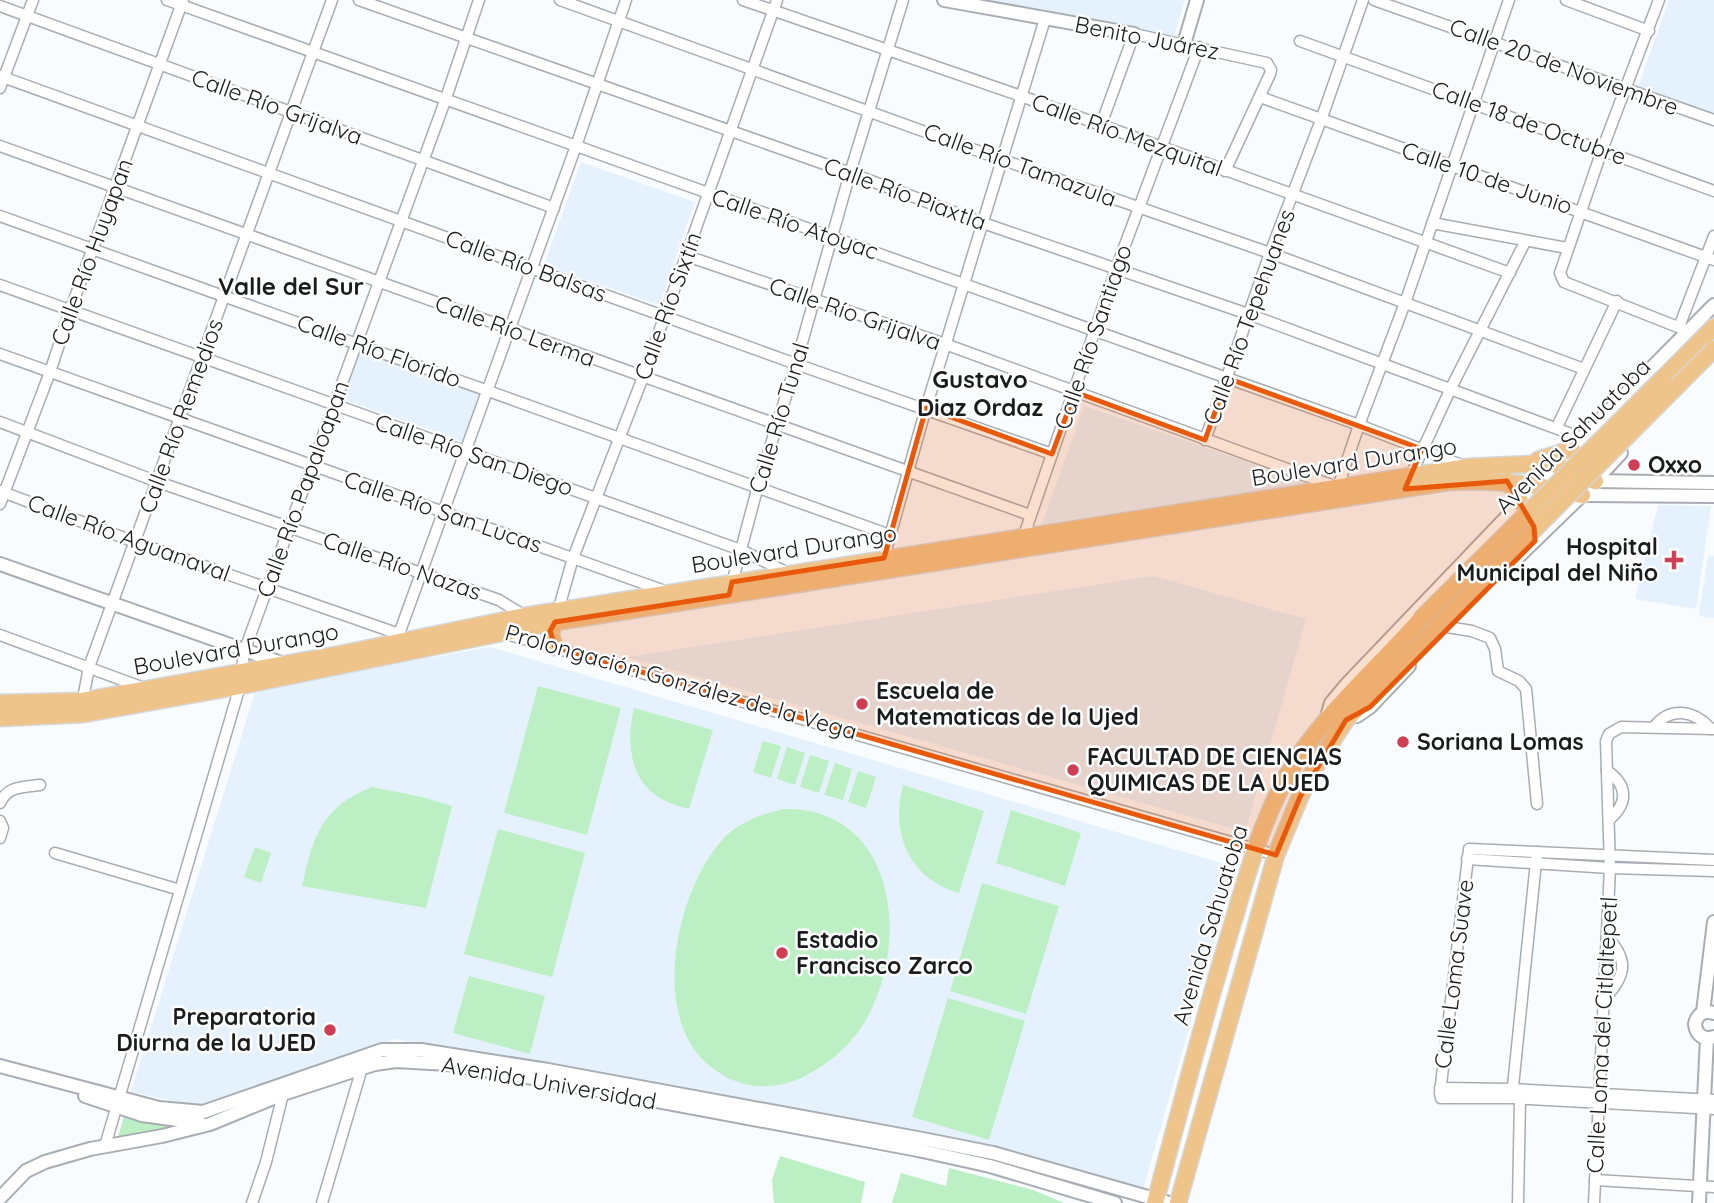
<svg xmlns="http://www.w3.org/2000/svg" width="1714" height="1203" viewBox="0 0 1714 1203" font-family="Quicksand,sans-serif">
<rect width="100%" height="100%" fill="#f9fcfe"/>
<g fill="#e5f2fd">
<polygon points="989,0 1185,0 1174,36 988,2"/>
<polygon points="1669,0 1714,0 1714,113 1637,90"/>
<polygon points="581,162 695,202 659,305 544,265"/>
<polygon points="359,352 481,395 465,442 342,399"/>
<polygon points="1084,406 1312,484 1042,524"/>
<polygon points="1658,505 1711,506 1696,609 1635,599"/>
<polygon points="1708,555 1714,556 1714,618 1699,616"/>
<polygon points="1153,576 1306,619 1245,832 627,657"/>
<polygon points="490,647 1235,867 1142,1193 986,1147 396,1039 206,1108 131,1092 256,689"/>
</g>
<g fill="#bcf0c4">
<polygon points="538,686 621,708 587,835 504,813"/>
<path d="M634 708 713 730 689 809C678 806 664 802 654 794 628 774 627 737 634 708Z"/>
<polygon points="763,741 781,746 771,778 753,772"/>
<polygon points="787,747 805,753 795,785 777,779"/>
<polygon points="810,755 829,761 819,793 800,787"/>
<polygon points="835,763 852,769 843,800 824,795"/>
<polygon points="858,771 876,777 866,808 848,802"/>
<path d="M903 785 984 811 959 893C909 879 890 833 903 785Z"/>
<path d="M372 787 422 797 452 806 426 908 302 886C313 837 321 807 372 787Z"/>
<path d="M784 809C900 807 912 951 861 1028 847 1048 827 1065 805 1076 775 1091 743 1090 715 1070 647 1024 675 891 723 839 738 823 763 813 784 809Z"/>
<polygon points="1011,810 1081,833 1065,886 996,863"/>
<polygon points="498,829 585,853 552,977 464,954"/>
<polygon points="255,847 271,853 261,883 244,877"/>
<polygon points="982,883 1059,906 1026,1014 950,991"/>
<polygon points="469,976 545,996 530,1054 453,1033"/>
<polygon points="948,998 1025,1021 989,1140 912,1117"/>
<polygon points="124,1116 175,1127 175,1128 117,1140"/>
<polygon points="780,1156 865,1182 861,1203 774,1203 772,1180"/>
<polygon points="949,1168 1033,1190 1064,1203 892,1203 901,1173 946,1186"/>
</g>
<g fill="none" stroke-linecap="round" stroke-linejoin="round">
<defs>
<g id="minor">
<polyline points="167,0 1359,425 1464,466"/>
<polyline points="359,0 850,173 983,223 1248,314 1582,438"/>
<polyline points="560,0 1003,160 1270,253 1584,369"/>
<polyline points="743,0 1021,96 1510,273"/>
<polyline points="1374,0 1714,120"/>
<polyline points="1566,0 1649,31"/>
<polyline points="1659,0 1602,150 1560,273 1564,282 1688,331"/>
<polyline points="0,6 554,208"/>
<polyline points="1300,41 1714,191"/>
<polyline points="0,76 796,364 1052,454"/>
<polyline points="0,88 33,0"/>
<polyline points="1260,97 1714,260"/>
<polyline points="1101,125 1134,34 1267,63 1271,70 1270,74 1225,171"/>
<polyline points="0,146 1030,515"/>
<polyline points="0,216 890,535"/>
<polyline points="1432,223 1567,248"/>
<polyline points="687,256 945,344 1334,486"/>
<polyline points="0,285 741,550 788,573"/>
<polyline points="1679,327 1714,236"/>
<polyline points="0,354 665,591"/>
<polyline points="0,422 158,482 499,600 525,616"/>
<polyline points="1557,427 1617,301"/>
<polyline points="1205,440 1270,253 1321,120 1363,0"/>
<polyline points="1410,477 1451,388 1525,242"/>
<polyline points="1337,490 1359,425 1405,303 1509,0"/>
<polyline points="0,491 135,542 399,634 401,639"/>
<polyline points="0,504 50,372 70,311 183,0"/>
<polyline points="1022,541 1116,269 1199,47"/>
<polyline points="883,561 926,408 1045,19"/>
<polyline points="731,587 758,486 796,364 850,173 903,0"/>
<polyline points="558,611 573,558 643,377 777,0"/>
<polyline points="1447,627 1472,631 1490,638 1495,649 1498,671 1519,681 1526,689 1537,804"/>
<polyline points="399,634 576,146 626,0"/>
<polyline points="506,634 1276,855"/>
<polyline points="0,635 144,688"/>
<polyline points="82,704 89,667 332,0"/>
<path d="M1654 727C1670 706 1694 710 1711 729"/>
<path d="M1607 771C1628 785 1628 803 1610 819"/>
<path d="M0 803C7 786 24 787 40 785"/>
<polyline points="0,821 3,828 0,838"/>
<polyline points="55,853 180,890"/>
<polyline points="1467,859 1610,868 1714,871"/>
<polyline points="1714,860 1469,849 1440,1093 1441,1098 1512,1098 1714,1109"/>
<path d="M1604 999C1625 977 1630 961 1607 937"/>
<polyline points="1440,1088 1512,1089 1714,1100"/>
<polyline points="1512,1096 1537,852"/>
<polyline points="105,1146 240,686 244,652 445,101 479,0"/>
<polyline points="1595,1180 1714,1187"/>
<polyline points="252,1203 266,1162 283,1094"/>
<polyline points="322,1203 362,1068"/>
<polyline points="1518,1203 1520,1099"/>
<polyline points="1594,1203 1610,868 1606,741 1609,734 1621,727 1714,729"/>
</g>
<g id="tertiary">
<polyline points="944,0 1134,34"/>
<polyline points="1184,44 1197,0"/>
<polyline points="1595,481 1714,483"/>
<polyline points="1582,495 1714,496"/>
<polyline points="0,564 284,664"/>
<polyline points="1511,564 1582,495 1621,453"/>
<polyline points="1357,716 1370,707 1409,666"/>
<polyline points="1327,717 1331,703 1346,685 1582,438 1714,305"/>
<polyline points="1703,1012 1714,922"/>
<path d="M1714 1037C1703 1040 1696 1035 1695 1024 1697 1014 1704 1010 1714 1013"/>
<polyline points="0,1066 159,1108 203,1112 382,1050 421,1050 548,1070 928,1140 993,1153 1169,1203"/>
<polyline points="85,1096 142,1115 200,1123"/>
<polyline points="0,1198 26,1171 45,1162 90,1149 162,1136 210,1124 283,1094 375,1064 396,1061 448,1064 545,1080 918,1150 990,1166 1115,1203"/>
<polyline points="1699,1203 1707,1038"/>
</g>
<g id="primary">
<polyline points="1663,378 1714,327"/>
<polyline points="1538,460 1572,449"/>
<polyline points="1507,481 1516,492 1521,503"/>
<polyline points="555,647 550,634 555,622"/>
<polyline points="0,703 81,701 341,654 525,616 1468,467 1551,463 1595,481"/>
<path d="M0 718 84 714 240 686 555 622 1447 482C1494 479 1537 484 1582 495"/>
<path d="M1155 1203C1179 1112 1203 1022 1230 932 1248 873 1263 812 1297 759 1330 709 1380 665 1420 620"/>
<polyline points="1178,1203 1276,855 1300,797 1317,764 1346,720 1435,629"/>
</g>
</defs>
<use href="#minor" stroke="#a7adb3" stroke-width="13"/>
<use href="#tertiary" stroke="#a7adb3" stroke-width="16"/>
<use href="#primary" stroke="#d6d6d6" stroke-width="19"/>
<use href="#minor" stroke="#fff" stroke-width="10"/>
<use href="#tertiary" stroke="#fff" stroke-width="12"/>
<use href="#primary" stroke="#efc48a" stroke-width="16"/>
<defs>
<g id="primary-bridge">
<polyline points="1420,620 1663,378"/>
<polyline points="1435,629 1714,349"/>
</g>
</defs>
<use href="#primary-bridge" stroke="#d6d6d6" stroke-width="19" stroke-linecap="butt"/>
<use href="#primary-bridge" stroke="#efc48a" stroke-width="16"/>
</g>
<path fill="#e8590c" fill-opacity="0.2" stroke="#e8590c" stroke-width="5" stroke-linejoin="round" d="M1227 378 1422 449 1405 489 1507 481 1534 527 1535 541 1370 707 1346 720 1300 797 1276 855 555 647 550 631 555 622 729 595 732 582 884 558 926 408 1052 454 1075 392 1205 440Z"/>
<g fill="#cf3e53" stroke="#fff" stroke-width="2.5">
<circle cx="1634" cy="465" r="7"/>
<path d="M1670.5 549.5h7v7h7v7h-7v7h-7v-7h-7v-7h7z"/>
<circle cx="862" cy="704" r="7"/>
<circle cx="1403" cy="742" r="7"/>
<circle cx="1073" cy="770" r="7"/>
<circle cx="782" cy="953" r="7"/>
<circle cx="330" cy="1030" r="7"/>
</g>
<g text-anchor="middle" stroke-width="5" stroke-linejoin="round" paint-order="stroke">
<g font-size="23" fill="#1a1c1e" stroke="#fff">
<text transform="translate(1147 38) rotate(11)" y="8">Benito Juárez</text>
<text transform="translate(1564 67) rotate(20)" y="8">Calle 20 de Noviembre</text>
<text transform="translate(277 107) rotate(20)" y="8">Calle Río Grijalva</text>
<text transform="translate(1529 123) rotate(20)" y="8">Calle 18 de Octubre</text>
<text transform="translate(1127 135) rotate(20)" y="8">Calle Río Mezquital</text>
<text transform="translate(1020 165) rotate(20)" y="8">Calle Río Tamazula</text>
<text transform="translate(1487 178) rotate(19)" y="8">Calle 10 de Junio</text>
<text transform="translate(905 194) rotate(20)" y="8">Calle Río Piaxtla</text>
<text transform="translate(795 224) rotate(19)" y="8">Calle Río Atoyac</text>
<text transform="translate(92 252) rotate(-70)" y="8">Calle Río Huyapan</text>
<text transform="translate(526 266) rotate(20)" y="8">Calle Río Balsas</text>
<text transform="translate(668 306) rotate(-70)" y="8">Calle Río Sixtín</text>
<text transform="translate(855 314) rotate(19)" y="8">Calle Río Grijalva</text>
<text transform="translate(1249 317) rotate(-70)" y="8">Calle Río Tepehuanes</text>
<text transform="translate(515 331) rotate(20)" y="8">Calle Río Lerma</text>
<text transform="translate(1093 337) rotate(-71)" y="8">Calle Río Santiago</text>
<text transform="translate(379 351) rotate(20)" y="8">Calle Río Florido</text>
<text transform="translate(181 416) rotate(-70)" y="8">Calle Río Remedios</text>
<text transform="translate(779 418) rotate(-73)" y="8">Calle Río Tunal</text>
<text transform="translate(1573 436) rotate(-45)" y="8">Avenida Sahuatoba</text>
<text transform="translate(474 455) rotate(19)" y="8">Calle Río San Diego</text>
<text transform="translate(1354 462) rotate(-9)" y="8">Boulevard Durango</text>
<text transform="translate(303 489) rotate(-70)" y="8">Calle Río Papaloapan</text>
<text transform="translate(443 512) rotate(19)" y="8">Calle Río San Lucas</text>
<text transform="translate(129 538) rotate(20)" y="8">Calle Río Aguanaval</text>
<text transform="translate(794 549) rotate(-9)" y="8">Boulevard Durango</text>
<text transform="translate(402 566) rotate(19)" y="8">Calle Río Nazas</text>
<text transform="translate(236 649) rotate(-10)" y="8">Boulevard Durango</text>
<text transform="translate(681 682) rotate(16)" y="8">Prolongación González de la Vega</text>
<text transform="translate(1210 925) rotate(-73)" y="8">Avenida Sahuatoba</text>
<text transform="translate(1454 974) rotate(-83)" y="8">Calle Loma Suave</text>
<text transform="translate(1602 1035) rotate(-87)" y="8">Calle Loma del Citlaltepetl</text>
<text transform="translate(549 1083) rotate(10)" y="8">Avenida Universidad</text>
</g>
<g font-size="23" font-weight="bold" fill="#1a1c1e" stroke="#fff" text-anchor="start">
<text x="1648" y="473">Oxxo</text>
<text x="1658" y="555" text-anchor="end">Hospital<tspan x="1658" dy="26">Municipal del Niño</tspan></text>
<text x="876" y="699">Escuela de<tspan x="876" dy="26">Matematicas de la Ujed</tspan></text>
<text x="1417" y="750">Soriana Lomas</text>
<text x="1087" y="765">FACULTAD DE CIENCIAS<tspan x="1087" dy="26">QUIMICAS DE LA UJED</tspan></text>
<text x="796" y="948">Estadio<tspan x="796" dy="26">Francisco Zarco</tspan></text>
<text x="316" y="1025" text-anchor="end">Preparatoria<tspan x="316" dy="26">Diurna de la UJED</tspan></text>
</g>
<g font-size="24" font-weight="bold" fill="#1a1c1e" stroke="#fff">
<text x="291" y="295">Valle del Sur</text>
<text x="980" y="388">Gustavo<tspan x="980" dy="28">Diaz Ordaz</tspan></text>
</g>
</g>
</svg>
